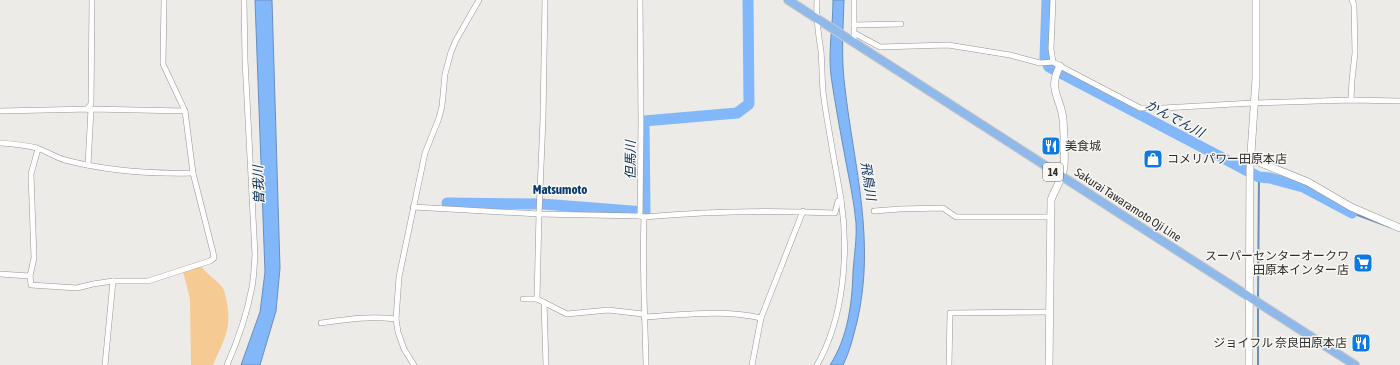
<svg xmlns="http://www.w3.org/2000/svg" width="1400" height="365" viewBox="0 0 1400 365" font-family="'Asap Condensed','Noto Sans JP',sans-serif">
<rect width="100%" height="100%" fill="#edebe8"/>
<path fill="#f5ca93" d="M201 266C207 275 217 280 223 288 225 292 226 299 227 303 232 329 223 342 213 365H191L190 299 183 271Z"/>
<g fill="#82b8f9" stroke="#698ebc">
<polygon points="255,0 272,0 280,268 276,311 260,365 241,365 260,312 265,272"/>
<path d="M833 0H844C843 29 841 59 845 88 854 167 876 241 857 322 853 337 850 351 843 365H830C848 337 852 304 853 272 854 256 857 239 856 223 854 200 849 179 845 157 840 130 835 103 831 76 828 50 833 26 833 0Z"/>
</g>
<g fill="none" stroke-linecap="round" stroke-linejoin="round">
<g stroke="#698ebc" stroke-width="2">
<polyline points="1352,213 1390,227"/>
<polyline points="1258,300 1259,177"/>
<polyline points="1258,365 1258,306"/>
</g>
<g stroke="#82b8f9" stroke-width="11">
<polyline points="1047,0 1045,58 1049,67 1259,177 1270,178 1303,187 1352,213"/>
<polyline points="447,203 542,204 645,212 644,121 737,113 749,104 748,0"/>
</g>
<defs>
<g id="street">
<path d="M640 0 641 123 640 216 644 217C708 211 771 210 835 213L838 201 841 200"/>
<path d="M817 0C816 18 818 33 821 51 822 64 822 78 823 91 825 110 829 129 832 148 835 165 838 182 841 199 849 252 844 318 817 365"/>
<polyline points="854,0 854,38"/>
<polyline points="1053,0 1051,49 1053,62 1060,66 1140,108 1163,108 1253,103 1351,100 1400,101"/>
<polyline points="854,25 901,24"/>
<polyline points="856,34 880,47 948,45 1010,55 1040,63 1053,62"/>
<polyline points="1351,100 1352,80 1355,53 1354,5 1352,0"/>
<polyline points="87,109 91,104 92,0"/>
<polyline points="0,111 91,109 185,111"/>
<path d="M0 143C12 144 25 145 37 148 46 151 55 157 65 160 107 171 150 174 193 173"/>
<polyline points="38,149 31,174 34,258 30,276 31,285 77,288 93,284 113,281"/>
<polyline points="88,165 91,109"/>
<polyline points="413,207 539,214 640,216"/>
<polyline points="874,211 900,209 943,208 956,217 1050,217"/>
<path d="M644 217C642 267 645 316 646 365"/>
<polyline points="0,274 30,276"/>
<polyline points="523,299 537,299 567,314 608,310 643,314"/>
<polyline points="537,299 539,214 543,119 545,0"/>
<polyline points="544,302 546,365"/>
<path d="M644 317C681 315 725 309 761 318"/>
<path d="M321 323C349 319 367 316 396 319"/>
<polyline points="105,365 113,281 148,281 210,261 214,258 213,252 193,173 185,111 163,64 164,0"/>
<path d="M227 365C238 340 247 314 252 287 254 277 254 266 255 255L245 60 244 0"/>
<polyline points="414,365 404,349 398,332 396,319 399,277 425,153 439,118 442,106 445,74 451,52 456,40 479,0"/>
<polyline points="752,365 761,318 803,211"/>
<polyline points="949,365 950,313 1049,312"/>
</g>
<g id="secondary">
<polyline points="1251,159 1308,182 1351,207 1400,228"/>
<path d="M1049 365 1051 200C1055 189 1063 178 1064 166 1065 152 1064 133 1063 119 1061 98 1047 89 1060 66"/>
<polyline points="1249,365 1250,168 1256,78 1256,0"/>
</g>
<polyline id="primary" points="788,0 1355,365"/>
</defs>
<use href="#street" stroke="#979593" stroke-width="6"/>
<use href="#secondary" stroke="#979593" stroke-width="8"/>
<use href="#primary" stroke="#c9c8c8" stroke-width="10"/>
<use href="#street" stroke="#fff" stroke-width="5"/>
<use href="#secondary" stroke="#fff" stroke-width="7"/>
<use href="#primary" stroke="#8fb9eb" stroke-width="8"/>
</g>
<defs>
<symbol id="restaurant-square" viewBox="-11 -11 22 22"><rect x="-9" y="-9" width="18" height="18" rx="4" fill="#0c7ae2" stroke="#faf8f5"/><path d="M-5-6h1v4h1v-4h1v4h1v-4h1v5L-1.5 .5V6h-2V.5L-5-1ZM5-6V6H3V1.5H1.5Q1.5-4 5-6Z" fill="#fff"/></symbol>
<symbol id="shop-square" viewBox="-11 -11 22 22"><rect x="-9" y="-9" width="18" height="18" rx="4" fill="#0c7ae2" stroke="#faf8f5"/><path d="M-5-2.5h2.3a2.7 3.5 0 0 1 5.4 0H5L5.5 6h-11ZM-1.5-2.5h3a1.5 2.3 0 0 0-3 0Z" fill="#fff"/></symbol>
<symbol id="supermarket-square" viewBox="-11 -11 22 22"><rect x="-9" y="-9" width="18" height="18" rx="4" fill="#0c7ae2" stroke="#faf8f5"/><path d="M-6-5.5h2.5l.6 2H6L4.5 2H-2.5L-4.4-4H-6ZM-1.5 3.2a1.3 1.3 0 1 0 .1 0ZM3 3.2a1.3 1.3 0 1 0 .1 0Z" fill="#fff"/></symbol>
</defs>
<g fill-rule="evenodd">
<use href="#restaurant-square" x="1040" y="135" width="22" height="22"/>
<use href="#shop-square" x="1142" y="148" width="22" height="22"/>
<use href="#supermarket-square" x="1352" y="252" width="22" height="22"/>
<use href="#restaurant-square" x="1350" y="332" width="22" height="22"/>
</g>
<g text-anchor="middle" stroke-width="3" stroke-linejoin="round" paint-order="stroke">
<rect fill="#faf8f5" stroke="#6b6a68" stroke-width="1" x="1043" y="163" width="20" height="18" rx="3"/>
<g font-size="11" font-weight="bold" fill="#2e2d2c">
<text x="1053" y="176">14</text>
</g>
<g font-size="12" fill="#2e2d2c" stroke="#faf8f5" text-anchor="start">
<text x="1065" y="150">美食城</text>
<text x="1167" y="163">コメリパワー田原本店</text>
<text x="1349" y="260" text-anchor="end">スーパーセンターオークワ<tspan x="1349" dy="14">田原本インター店</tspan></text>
<text x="1347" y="347" text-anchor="end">ジョイフル 奈良田原本店</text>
</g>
<g font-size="12" fill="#2e2d2c" stroke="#faf8f5">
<text transform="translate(1128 205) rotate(33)" y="4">Sakurai Tawaramoto Oji Line</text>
</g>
<g font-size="13" font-style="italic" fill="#0a2f58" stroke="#faf8f5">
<text transform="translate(1175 118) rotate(28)" y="5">かんでん川</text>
<text transform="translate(630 160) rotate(-90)" y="5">但馬川</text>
<text transform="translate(869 181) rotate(81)" y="5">飛鳥川</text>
<text transform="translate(258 185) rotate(-92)" y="5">曽我川</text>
</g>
<g font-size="13" font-weight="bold" fill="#0b3b6d" stroke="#faf8f5">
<text x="560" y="194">Matsumoto</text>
</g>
</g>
</svg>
